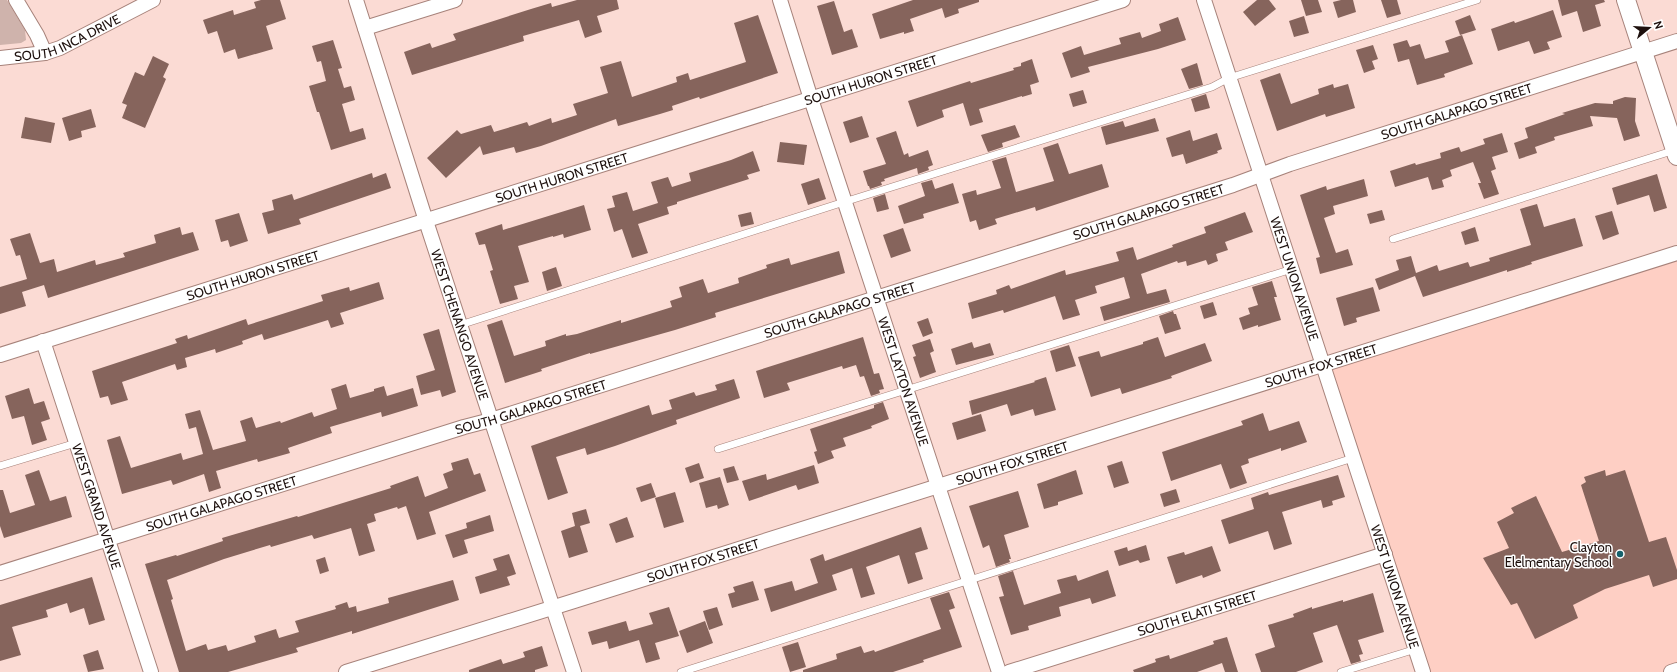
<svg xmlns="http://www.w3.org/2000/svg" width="1677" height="672" viewBox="0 0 1677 672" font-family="Cabin,sans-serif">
<rect width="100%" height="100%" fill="#fbdbd4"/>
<polygon fill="#fecfc4" points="1677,253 1677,670 1671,672 1423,672 1322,365"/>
<polygon fill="#cfb3ac" points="0,0 7,0 25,30 26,40 21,43 0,45"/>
<g fill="#86645c">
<polygon points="261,0 280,0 286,19 266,26 273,49 238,59 235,49 224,53 217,31 208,34 203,20 233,10 234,15 256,8 254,2"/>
<polygon points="577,0 617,0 619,9 597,16 602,32 585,38 579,20 523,36 524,41 412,75 404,52 430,43 432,48 456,40 453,34 531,9 551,3 552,7"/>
<polygon points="913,0 979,0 979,2 958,9 959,13 945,18 942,8 910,19 914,31 904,34 904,32 880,39 872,14"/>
<polygon points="1257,0 1269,0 1276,9 1255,26 1243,12"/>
<polygon points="1301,0 1318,0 1322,12 1306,16"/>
<polygon points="1341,0 1353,0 1356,12 1338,18 1333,2"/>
<polygon points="1381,0 1397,0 1401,14 1387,18"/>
<polygon points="1558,0 1604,0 1605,2 1595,5 1601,26 1583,32 1577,11 1562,16"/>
<polygon points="834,1 844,32 852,29 858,47 832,55 817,6"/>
<polygon points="1553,10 1562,37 1547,42 1550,49 1534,54 1529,41 1498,51 1491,29 1514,21 1515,23"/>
<polygon points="758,15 778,73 700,99 699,97 672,106 673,110 660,114 618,126 616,119 541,146 516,153 514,147 483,155 480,146 446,178 427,158 457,130 461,134 491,125 494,132 527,122 529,126 551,118 552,123 577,115 573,104 608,93 600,67 621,61 632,97 677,82 676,77 688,73 690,80 746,62 734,23"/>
<polygon points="1470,15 1476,30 1460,35 1455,21"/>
<polygon points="1304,16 1309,33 1294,37 1289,21"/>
<polygon points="1178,17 1186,40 1158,49 1088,67 1090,72 1071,78 1062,53 1081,46 1084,55 1121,44 1119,38 1140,32 1142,38 1161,31 1159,24"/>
<polygon points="1462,35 1473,64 1444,74 1445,77 1417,85 1409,59 1398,62 1393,44 1407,40 1410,47 1420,44 1425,59 1449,52 1445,41"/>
<polygon points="333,40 342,68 338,69 344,88 351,86 355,100 342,104 350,132 363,128 366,139 331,150 319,112 317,112 309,86 326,81 321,61 317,62 312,46"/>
<polygon points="1373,45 1378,59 1372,61 1375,69 1364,73 1356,50"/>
<polygon points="153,56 169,64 163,77 166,79 145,128 122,118 127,105 122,103 135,72 144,76"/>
<polygon points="1032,59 1039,82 1030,85 1032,94 1022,97 1022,96 979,109 983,122 970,126 963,103 942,110 944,117 917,127 908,101 970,81 971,83 1014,70 1013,68 1021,66 1021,63"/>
<polygon points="1197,63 1203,85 1189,89 1181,69"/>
<polygon points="1280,73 1291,104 1319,94 1318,89 1333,84 1334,88 1348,84 1355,108 1326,117 1325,114 1277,131 1260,80"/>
<polygon points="1083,90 1087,103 1073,107 1069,94"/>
<polygon points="1206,94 1210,108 1195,112 1191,99"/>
<polygon points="1625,97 1636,98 1635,121 1640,136 1624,141 1617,118 1590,116 1593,126 1554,137 1555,140 1535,147 1537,153 1519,159 1514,143 1528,138 1525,128 1565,114 1562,113 1595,103 1613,104 1613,101"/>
<polygon points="91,109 96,127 81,131 82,137 69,141 62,118"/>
<polygon points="862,116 869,137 850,143 843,122"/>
<polygon points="25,117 55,123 51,143 21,138"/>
<polygon points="1155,118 1159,131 1106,145 1101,127 1123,121 1125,127"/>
<polygon points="1015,125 1020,137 1002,143 1003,147 988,152 981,135"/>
<polygon points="1190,130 1193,141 1217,133 1222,149 1217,151 1218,153 1186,164 1183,154 1172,157 1166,138"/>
<polygon points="896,131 904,155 908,153 909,157 928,150 933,165 928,167 929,170 918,174 917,168 884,179 885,181 881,182 882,185 870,189 869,186 868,186 863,171 886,164 876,138"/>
<polygon points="1502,133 1508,152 1492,157 1496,169 1491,171 1499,194 1484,199 1478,183 1481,183 1473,162 1450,170 1452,176 1442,180 1444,187 1432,190 1428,177 1395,187 1390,171 1415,163 1416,165 1441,158 1440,153 1459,147 1461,152 1485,144 1483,139"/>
<polygon points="780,142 807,145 804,165 777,162"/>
<polygon points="1058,143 1069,174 1102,164 1109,187 1036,211 1035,207 995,219 997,224 979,230 976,220 970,222 962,194 976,190 977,195 1001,188 992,161 1006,157 1016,192 1054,181 1043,148"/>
<polygon points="753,151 760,171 747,175 749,179 677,202 677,204 667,207 669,214 638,224 648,253 632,258 622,229 614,232 607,209 615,207 612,196 627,192 633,211 658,203 651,182 668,177 672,187 691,181 689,173 731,160"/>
<polygon points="372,173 373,178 386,173 391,188 299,219 301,224 268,234 262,213 274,210 272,200 292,194 294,200"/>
<polygon points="1657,174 1667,208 1654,212 1649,195 1617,205 1612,188"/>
<polygon points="819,178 826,199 808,205 801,184"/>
<polygon points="1364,179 1368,196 1333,206 1335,214 1324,218 1336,253 1348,249 1353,265 1320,274 1316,258 1320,257 1300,195 1326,186 1327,190"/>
<polygon points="932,180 935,189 953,183 959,203 923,214 924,218 904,224 898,206 925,196 921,183"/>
<polygon points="885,194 889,209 877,212 873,198"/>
<polygon points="1537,204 1544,227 1575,218 1583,246 1531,262 1532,264 1507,272 1507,270 1423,297 1415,276 1379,290 1375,279 1399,270 1396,260 1411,256 1416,273 1437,265 1439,271 1468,262 1470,267 1490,261 1489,258 1531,245 1520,209"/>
<polygon points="584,205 591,230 564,238 563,234 553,237 553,236 518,246 529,282 514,286 518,299 500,304 490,271 493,270 485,244 479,245 475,233 502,224 503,230"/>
<polygon points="1382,210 1385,220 1370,224 1367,214"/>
<polygon points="1612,211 1619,234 1603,240 1595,216"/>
<polygon points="751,212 754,224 741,227 738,215"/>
<polygon points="1245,212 1253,232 1225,242 1228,250 1216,254 1218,261 1208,265 1206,260 1187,266 1186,261 1178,263 1177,261 1141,274 1147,294 1166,289 1170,302 1104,321 1100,307 1130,298 1124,277 1095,286 1097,293 1075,300 1080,315 1063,320 1055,296 1004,313 1003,310 972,319 968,303 997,294 996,290 1009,285 1011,289 1065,270 1066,275 1119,261 1116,252 1133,247 1137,260 1173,247 1172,245 1206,233 1204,227"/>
<polygon points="239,213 248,241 230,247 228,240 221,242 215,220"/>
<polygon points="180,227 182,235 193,232 199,250 48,298 44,285 22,292 26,306 0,314 0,287 27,279 20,255 16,256 10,239 30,233 40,263 54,259 57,272 95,260 96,265 125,257 123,253 156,243 154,235"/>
<polygon points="1475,227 1479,241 1465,245 1461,232"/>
<polygon points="903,228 911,251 891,258 883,235"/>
<polygon points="839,251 845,273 715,313 716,317 675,330 590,354 590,353 541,369 542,371 505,383 487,325 502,320 514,356 546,346 545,341 566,334 566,336 577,334 621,320 621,323 672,307 670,301 682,297 679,287 703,279 708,293 739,283 738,278 767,268 766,265 789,258 791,265"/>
<polygon points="556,267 562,286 547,291 542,272"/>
<polygon points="1272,281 1277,297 1274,297 1281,320 1258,327 1258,325 1243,330 1239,318 1250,314 1248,308 1258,305 1252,287"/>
<polygon points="379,282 384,299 340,313 344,324 331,328 328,320 264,340 262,334 242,341 243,344 216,353 215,349 185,358 187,367 177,370 175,364 122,382 128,400 111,405 108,396 100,398 92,371 177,343 175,339 187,335 188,339 246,319 248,325 323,301 321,295 349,287 350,291"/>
<polygon points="1373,287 1380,311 1356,318 1357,322 1344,326 1336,298"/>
<polygon points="1213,302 1217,315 1204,319 1200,306"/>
<polygon points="1173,311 1174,314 1176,314 1181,329 1165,334 1159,316"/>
<polygon points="928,318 933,333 923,337 917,322"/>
<polygon points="439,329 456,392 442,397 440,390 421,395 416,376 435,370 423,334"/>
<polygon points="863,337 874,374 879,373 884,389 879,390 880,393 871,396 864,376 860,377 856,365 843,369 842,366 787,383 790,390 764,398 756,371"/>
<polygon points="1158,337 1165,357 1205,343 1212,361 1171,376 1172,378 1122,394 1120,388 1091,397 1078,357 1099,351 1101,357 1143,344 1143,342"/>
<polygon points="930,339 934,351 930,353 936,372 920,378 913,357 916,356 912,345"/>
<polygon points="972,342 974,348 990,343 994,355 956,365 951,349"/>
<polygon points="1069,345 1076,366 1056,372 1050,351"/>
<polygon points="1046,377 1056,410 1035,416 1033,409 1011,416 1007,404 972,415 969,401 1035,382 1034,381"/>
<polygon points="734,379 740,398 676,420 677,424 615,446 587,455 585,448 556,457 568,493 548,500 531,446 649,405 652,415 672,409 669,400 694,392 696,396 717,390 715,385"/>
<polygon points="346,384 350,398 374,391 374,389 384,386 387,396 413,388 418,406 382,417 381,412 330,427 332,433 288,448 290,453 258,462 257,459 216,471 221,488 209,492 204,474 173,485 171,480 122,494 107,440 120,436 131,468 181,453 183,460 203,454 196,427 189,429 185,414 200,410 213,450 246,441 240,421 252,417 256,428 280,421 281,423 312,412 314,417 337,409 331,389"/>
<polygon points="29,388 34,404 44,401 50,419 41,422 47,440 32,445 24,416 12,419 5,396"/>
<polygon points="883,402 889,419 871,426 872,428 843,438 846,446 831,451 834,458 818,464 814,452 817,451 810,429 874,408 874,405"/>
<polygon points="1263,413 1269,431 1299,421 1307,442 1281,451 1281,448 1248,459 1249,463 1241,466 1247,483 1230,489 1221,464 1171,481 1162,452 1243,425 1241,421"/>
<polygon points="981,414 986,431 957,440 952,423"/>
<polygon points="468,458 474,475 480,473 486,491 429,512 436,534 417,540 406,506 398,509 397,507 374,514 376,521 367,524 375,551 359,556 351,528 314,539 312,535 271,547 270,545 224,559 167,580 173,599 171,600 186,651 206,644 208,650 226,645 228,651 256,642 254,636 276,629 279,638 299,632 295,621 336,609 335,606 347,602 349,608 356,606 357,612 389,603 388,598 453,580 459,600 352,634 352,631 296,648 298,652 228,672 179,672 145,564 176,555 177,556 223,541 222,538 297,516 298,517 391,488 390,486 418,476 425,497 448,488 443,474 453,470 451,463"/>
<polygon points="1122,461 1129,483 1114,488 1107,466"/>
<polygon points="699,463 704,478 690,483 685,468"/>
<polygon points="814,465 819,483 798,490 796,485 749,501 742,481 766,474 767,480"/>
<polygon points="734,466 739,480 727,483 723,469"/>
<polygon points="39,470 50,501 66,496 72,517 4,538 0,526 0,490 3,490 10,513 35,505 25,475"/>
<polygon points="1076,470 1083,494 1058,502 1058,505 1044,509 1037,484"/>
<polygon points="1605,470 1606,476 1625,470 1649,542 1666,537 1677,570 1677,579 1653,587 1649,575 1605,589 1573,605 1578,618 1535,639 1517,603 1511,605 1483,558 1509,548 1497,522 1514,513 1511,508 1536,496 1562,552 1599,541 1581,485 1586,482 1584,477"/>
<polygon points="1338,475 1345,497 1332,501 1333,505 1323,508 1321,500 1282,512 1292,544 1274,550 1268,531 1229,544 1221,520 1254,509 1251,498 1268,492 1269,495"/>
<polygon points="720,477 729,505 718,509 717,505 706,508 699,483"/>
<polygon points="651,483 656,497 641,502 636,488"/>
<polygon points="1176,489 1180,502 1164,507 1160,494"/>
<polygon points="1018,491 1029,527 1004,535 1011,559 1009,559 1010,562 996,567 989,545 983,548 969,506"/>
<polygon points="675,492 684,522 664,528 655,498"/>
<polygon points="586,509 590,523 580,526 588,552 569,558 561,531 575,526 572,513"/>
<polygon points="490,515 494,531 464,540 468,553 453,558 445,535 467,528 466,523"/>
<polygon points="627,517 634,537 616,543 609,524"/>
<polygon points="921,527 928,549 915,553 923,579 908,584 899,555 866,567 875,594 861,598 852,568 832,575 837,590 771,612 764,589 792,581 795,591 818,583 810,559 823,554 825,561"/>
<polygon points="1146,545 1150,560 1140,563 1138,560 1119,566 1114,551 1127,547 1128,551"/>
<polygon points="1212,546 1221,571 1203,578 1202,575 1176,584 1167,557 1184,552 1185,555"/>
<polygon points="509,554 516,574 507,577 510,585 480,594 475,577 497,570 493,559"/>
<polygon points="325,557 329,571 320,574 316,560"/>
<polygon points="1108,570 1116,596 1092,604 1090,598 1059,607 1061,616 1028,626 1029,630 1011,635 999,597 1004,596 998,576 1013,571 1024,605 1061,593 1057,580 1076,575 1078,581"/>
<polygon points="92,577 105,620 89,625 84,608 70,613 67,603 46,610 48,617 12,627 21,655 0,661 0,605"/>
<polygon points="753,581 759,600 732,608 728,594 735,592 733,587"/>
<polygon points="949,592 955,608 949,610 962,647 923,660 924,662 893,672 803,672 803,670 837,659 836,654 861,646 864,653 874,650 875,652 941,629 930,598"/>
<polygon points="1373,593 1384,632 1358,640 1363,654 1359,655 1361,661 1351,664 1337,625 1313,633 1323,662 1296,672 1261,672 1255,654 1275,647 1268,625 1294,617 1293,614 1312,607 1312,609 1343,600 1343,602"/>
<polygon points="669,607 679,636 655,643 660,659 646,663 639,640 609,649 607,641 592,645 588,632 626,621 629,631 653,624 649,613"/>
<polygon points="717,607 723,625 709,630 703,611"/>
<polygon points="705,621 713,643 687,653 679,631"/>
<polygon points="1227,637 1238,672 1225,672 1222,663 1197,672 1134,672 1133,670 1156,662 1155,659 1169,655 1170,659 1214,644 1213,641"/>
<polygon points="798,642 806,667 790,672 782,647"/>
<polygon points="542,646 548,666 535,670 535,672 469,672 469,670 501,659 503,664 525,657 523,652"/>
<polygon points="98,650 104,669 88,672 83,655"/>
</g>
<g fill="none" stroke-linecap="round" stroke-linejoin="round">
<defs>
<g id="service">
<polyline points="1393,239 1675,150"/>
<polyline points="460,325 844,202 1212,87 1229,78 1477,0"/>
<polyline points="718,449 1292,269"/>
<polyline points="0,466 76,443"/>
<polyline points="681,672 1353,458"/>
<polyline points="1341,672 1416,649"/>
</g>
<g id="minor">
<polyline points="16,0 37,35 45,53"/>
<path id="s1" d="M356 0 426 221 574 672"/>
<path id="s2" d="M780 0 811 99 999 672"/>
<path id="s3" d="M1204 0 1423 672"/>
<polyline points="365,28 455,0"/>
<path id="s4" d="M0 58 45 53 60 48 153 0"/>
<path id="s5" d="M43 341 151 672"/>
<path id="s6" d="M0 355 1123 0"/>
<path id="s7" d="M0 573 464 427 491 420 1233 185 1290 164 1677 41"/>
<path id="s8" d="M346 672 574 601 1677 253"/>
<path id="s9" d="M1009 672 1385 554"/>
<polyline points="1671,672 1677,670"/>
</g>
<polyline id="tertiary" points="1626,0 1677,156"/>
</defs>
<use href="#service" stroke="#a7837b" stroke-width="8"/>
<use href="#minor" stroke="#a7837b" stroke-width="16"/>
<use href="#tertiary" stroke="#a7837b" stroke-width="20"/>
<use href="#service" stroke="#fff" stroke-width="7"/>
<use href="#minor" stroke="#fff" stroke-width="14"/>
<use href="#tertiary" stroke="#fff" stroke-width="18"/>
</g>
<circle fill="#16626d" stroke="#fff" stroke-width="1.5" cx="1620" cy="554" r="4"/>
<g text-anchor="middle" stroke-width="3" stroke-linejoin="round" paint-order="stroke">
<g font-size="13" fill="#1d100d" stroke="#fff">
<text dy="5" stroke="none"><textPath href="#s4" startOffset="71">SOUTH INCA DRIVE</textPath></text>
<text dy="5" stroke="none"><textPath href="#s6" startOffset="913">SOUTH HURON STREET</textPath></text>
<text dy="5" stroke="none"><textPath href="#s7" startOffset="1528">SOUTH GALAPAGO STREET</textPath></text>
<text dy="5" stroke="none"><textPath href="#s6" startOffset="589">SOUTH HURON STREET</textPath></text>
<text dy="5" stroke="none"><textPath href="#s7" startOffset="1204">SOUTH GALAPAGO STREET</textPath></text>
<text dy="5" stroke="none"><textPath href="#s6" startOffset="265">SOUTH HURON STREET</textPath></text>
<text dy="5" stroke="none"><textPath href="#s3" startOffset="293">WEST UNION AVENUE</textPath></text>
<text dy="5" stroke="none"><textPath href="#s7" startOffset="880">SOUTH GALAPAGO STREET</textPath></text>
<text dy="5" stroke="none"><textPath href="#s1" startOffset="341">WEST CHENANGO AVENUE</textPath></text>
<text dy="5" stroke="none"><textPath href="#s8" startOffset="1022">SOUTH FOX STREET</textPath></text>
<text dy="5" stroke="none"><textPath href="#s2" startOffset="401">WEST LAYTON AVENUE</textPath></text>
<text dy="5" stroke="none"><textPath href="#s7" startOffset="556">SOUTH GALAPAGO STREET</textPath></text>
<text dy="5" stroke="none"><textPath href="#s8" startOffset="698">SOUTH FOX STREET</textPath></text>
<text dy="5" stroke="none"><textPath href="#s7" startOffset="232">SOUTH GALAPAGO STREET</textPath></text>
<text dy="5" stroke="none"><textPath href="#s5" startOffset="174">WEST GRAND AVENUE</textPath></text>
<text dy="5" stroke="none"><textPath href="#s8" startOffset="374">SOUTH FOX STREET</textPath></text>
<text dy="5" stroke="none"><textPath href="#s3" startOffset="617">WEST UNION AVENUE</textPath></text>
<text dy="5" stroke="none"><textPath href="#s9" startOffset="197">SOUTH ELATI STREET</textPath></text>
</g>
<g font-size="13" fill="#1d100d" stroke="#fff" text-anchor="end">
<text x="1612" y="552">Clayton<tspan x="1612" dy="15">Elelmentary School</tspan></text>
</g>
</g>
<g transform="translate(1649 28) rotate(72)" stroke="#ffffff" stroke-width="3" paint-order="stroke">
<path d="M0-3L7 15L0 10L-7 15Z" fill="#1d100d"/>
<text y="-6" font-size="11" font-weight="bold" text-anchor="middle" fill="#1d100d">N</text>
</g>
</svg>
